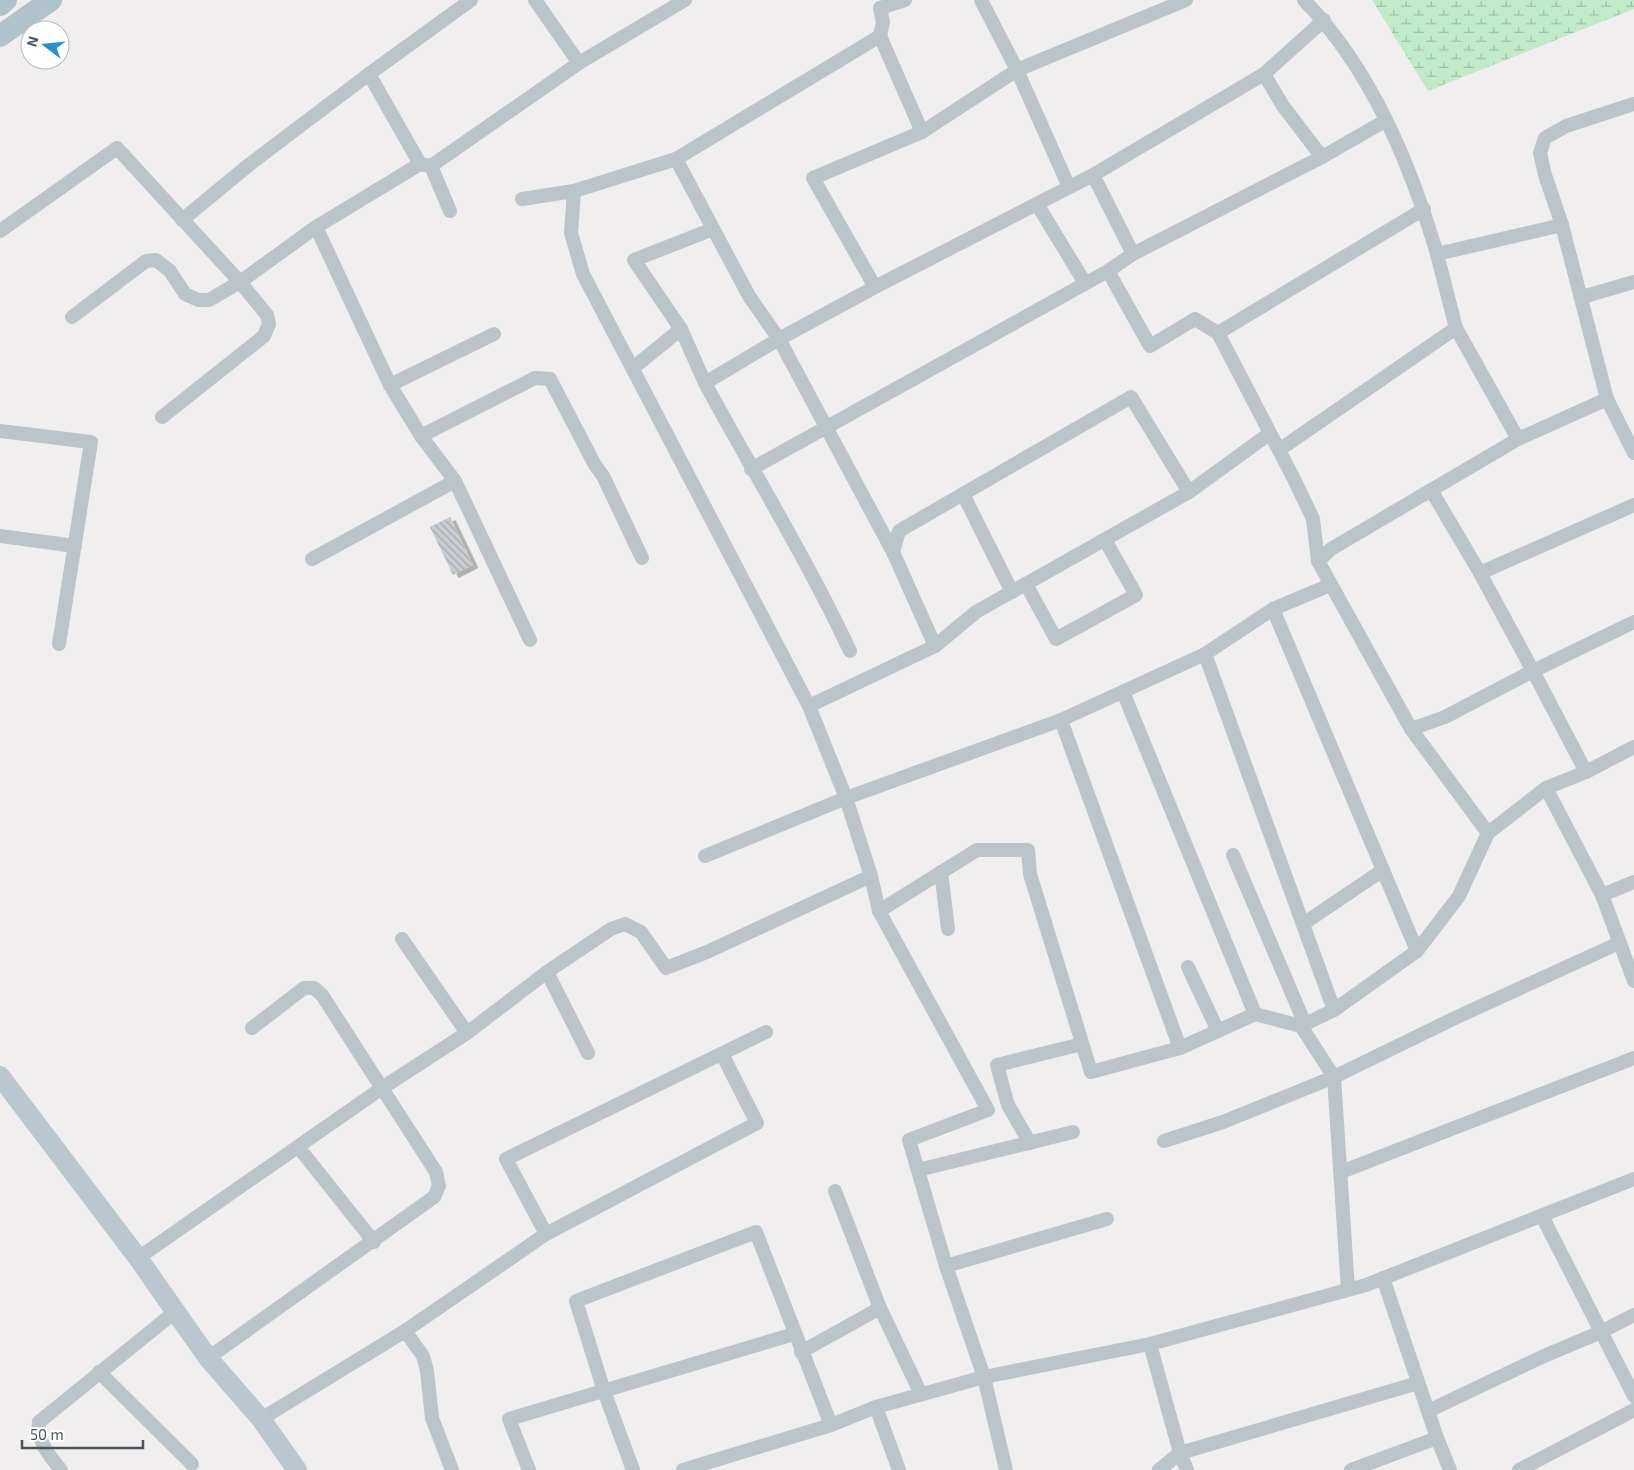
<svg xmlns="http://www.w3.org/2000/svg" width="1634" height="1470" viewBox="0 0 1634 1470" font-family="'Exo 2',sans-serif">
<defs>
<pattern id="wetland-marsh" width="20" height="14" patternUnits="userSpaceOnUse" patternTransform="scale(1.25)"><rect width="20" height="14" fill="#c0eac8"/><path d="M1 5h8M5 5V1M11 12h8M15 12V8" fill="none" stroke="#9ec0a5"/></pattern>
<pattern id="building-back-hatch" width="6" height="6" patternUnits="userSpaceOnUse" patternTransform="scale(1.25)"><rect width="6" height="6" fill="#c9ccd0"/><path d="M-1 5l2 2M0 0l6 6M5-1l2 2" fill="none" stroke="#a5a8ac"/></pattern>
<filter id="shadow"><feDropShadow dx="5.5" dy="3" stdDeviation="0" flood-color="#0004"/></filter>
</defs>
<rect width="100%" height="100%" fill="#f0eeee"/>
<polygon fill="url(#wetland-marsh)" points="1372,0 1634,0 1634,9 1428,91"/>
<polygon fill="url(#building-back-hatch)" filter="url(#shadow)" points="450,517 473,565 453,575 430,527"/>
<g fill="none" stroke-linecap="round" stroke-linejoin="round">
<g stroke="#bac4c9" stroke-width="14">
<polyline points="535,0 579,63"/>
<polyline points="905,0 880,8 883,22 880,36 676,159 749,296 779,339 893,552 935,646"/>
<path d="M1304 0C1371 69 1410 163 1437 254L1562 225"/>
<polyline points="880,36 922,132"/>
<polyline points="1264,74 1283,106 1322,157"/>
<polyline points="420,164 369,74 471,0"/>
<polyline points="431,166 450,211"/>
<polyline points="1093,175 1133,254"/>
<polyline points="1069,187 1017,70 1186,0"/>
<polyline points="574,191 571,233 583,274 809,706 846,798 871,876"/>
<polyline points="522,199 574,191 676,159"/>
<polyline points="1037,204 1085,283"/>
<polyline points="182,220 250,164 369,74"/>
<polyline points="0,231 117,148 240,282 267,315 269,324 264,336 162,417"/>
<polyline points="1437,254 1456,328 1518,439"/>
<polyline points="1108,271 1150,346 1195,319 1218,333 1294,479 1313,519 1318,561"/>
<polyline points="875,287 813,178 922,132 1017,70 981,0"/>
<polyline points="1582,297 1634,282"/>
<polyline points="72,317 146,261 156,260 170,271 185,294 198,300 209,300 240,282 316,227"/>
<polyline points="681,329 634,260 713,229"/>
<polyline points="1218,333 1424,209"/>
<polyline points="633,368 681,329 705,383 779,339 875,287 1093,175 1264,74 1324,20"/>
<path d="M705 383C753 472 807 559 850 651"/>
<polyline points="390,385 494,334"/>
<polyline points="1607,399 1562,225 1545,175 1540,153 1545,138 1566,126 1634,104"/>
<polyline points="0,431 91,442 59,644"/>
<polyline points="421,436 535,378 550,379 595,465 603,476 642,558"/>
<polyline points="1279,450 1456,328"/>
<polyline points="751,469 1108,271 1133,254 1322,157 1385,121"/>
<polyline points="455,481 530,640"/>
<polyline points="1431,490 1480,573 1533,671 1634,622"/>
<polyline points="963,494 1012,592"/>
<polyline points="0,536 75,546"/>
<polyline points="893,552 899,531 1131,397 1189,492 1269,434"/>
<polyline points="312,559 455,481 421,436 390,385 316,227 420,164 431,166 579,63 685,0"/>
<polyline points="1480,573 1634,505"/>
<polyline points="1026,584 1056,639 1136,595 1105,540"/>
<polyline points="1273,609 1417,951"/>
<polyline points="1205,654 1334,1010"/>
<polyline points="1123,692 1255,1014"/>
<polyline points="809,706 935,646 976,612 1189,492"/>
<polyline points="1061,720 1180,1048"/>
<polyline points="1411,729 1445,717 1533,671 1586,772"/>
<polyline points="1546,788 1602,895 1634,981"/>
<polyline points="1488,833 1546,788 1586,772 1634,747"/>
<polyline points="1233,855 1305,1024"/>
<polyline points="705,856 846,798 1061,720 1205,654 1273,609 1330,585"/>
<polyline points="941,872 948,929"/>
<polyline points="1602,895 1634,882"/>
<polyline points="879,911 977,850 1028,850 1030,874 1091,1072 1180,1048 1255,1014 1301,1026"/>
<polyline points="1303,924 1383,870"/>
<polyline points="402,939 467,1033"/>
<polyline points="1188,967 1218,1031"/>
<polyline points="547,972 588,1053"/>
<polyline points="1164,1141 1223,1122 1334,1077 1457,1017 1619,943"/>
<polyline points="1030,1143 1008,1105 997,1065 1082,1044"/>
<polyline points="299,1148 374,1242"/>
<polyline points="918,1170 1073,1132"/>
<polyline points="1341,1172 1634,1058"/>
<polyline points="835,1191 880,1308 921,1394"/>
<polyline points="1542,1216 1634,1396"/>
<polyline points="546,1234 506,1159 766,1032"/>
<polyline points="138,1258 382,1088 467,1033 547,972 611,929 625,924 641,932 666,968 707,952 871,876 879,911 988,1110 909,1140 946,1266 984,1377 1006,1470"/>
<polyline points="946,1266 1107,1219"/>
<polyline points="1383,1278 1437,1438 1450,1470"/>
<polyline points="1348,1290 1334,1077 1301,1026 1334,1010 1417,951 1459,896 1488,833 1411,729 1318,561 1331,549 1518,439 1607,399 1634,453"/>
<polyline points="405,1331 423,1356 427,1371 432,1418 452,1470"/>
<polyline points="1150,1344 1180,1453 1418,1383"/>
<polyline points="801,1352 880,1308"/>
<polyline points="208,1358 434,1197 439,1186 436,1172 322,995 314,988 304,988 252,1028"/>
<polyline points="99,1372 192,1464"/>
<polyline points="876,1407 899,1470"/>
<polyline points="1428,1411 1544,1356 1601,1332 1634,1315"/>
<polyline points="261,1419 405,1331 546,1234 757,1123 722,1054"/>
<path d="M61 1470C49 1455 37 1442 39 1422L176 1311"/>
<polyline points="529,1470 509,1419 794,1334"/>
<polyline points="633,1470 604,1391 576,1301 756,1232 831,1425"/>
<polyline points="683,1470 831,1425 876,1407 984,1377 1150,1344 1366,1285 1634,1179"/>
<polyline points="1159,1470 1180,1453 1187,1470"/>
<polyline points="1351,1470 1437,1438"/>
<polyline points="1519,1470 1634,1410"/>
</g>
<polyline stroke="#bbc7ce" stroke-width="20" points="0,1076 138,1258 208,1358 261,1419 297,1470"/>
<g stroke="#b0c2ca" stroke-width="22">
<polyline points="0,5 6,0"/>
<polyline points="0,36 51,0"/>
</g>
</g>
<g transform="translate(45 45) rotate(286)"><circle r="24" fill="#ffffff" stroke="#b6bbbd"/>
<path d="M0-4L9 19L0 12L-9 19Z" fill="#298fcf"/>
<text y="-8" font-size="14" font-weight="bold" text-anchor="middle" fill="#485459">N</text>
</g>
<path d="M22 1440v8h121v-8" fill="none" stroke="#485459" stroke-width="2.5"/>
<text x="30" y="1440" font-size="15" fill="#485459" stroke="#ffffff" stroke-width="4" paint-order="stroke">50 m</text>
</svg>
